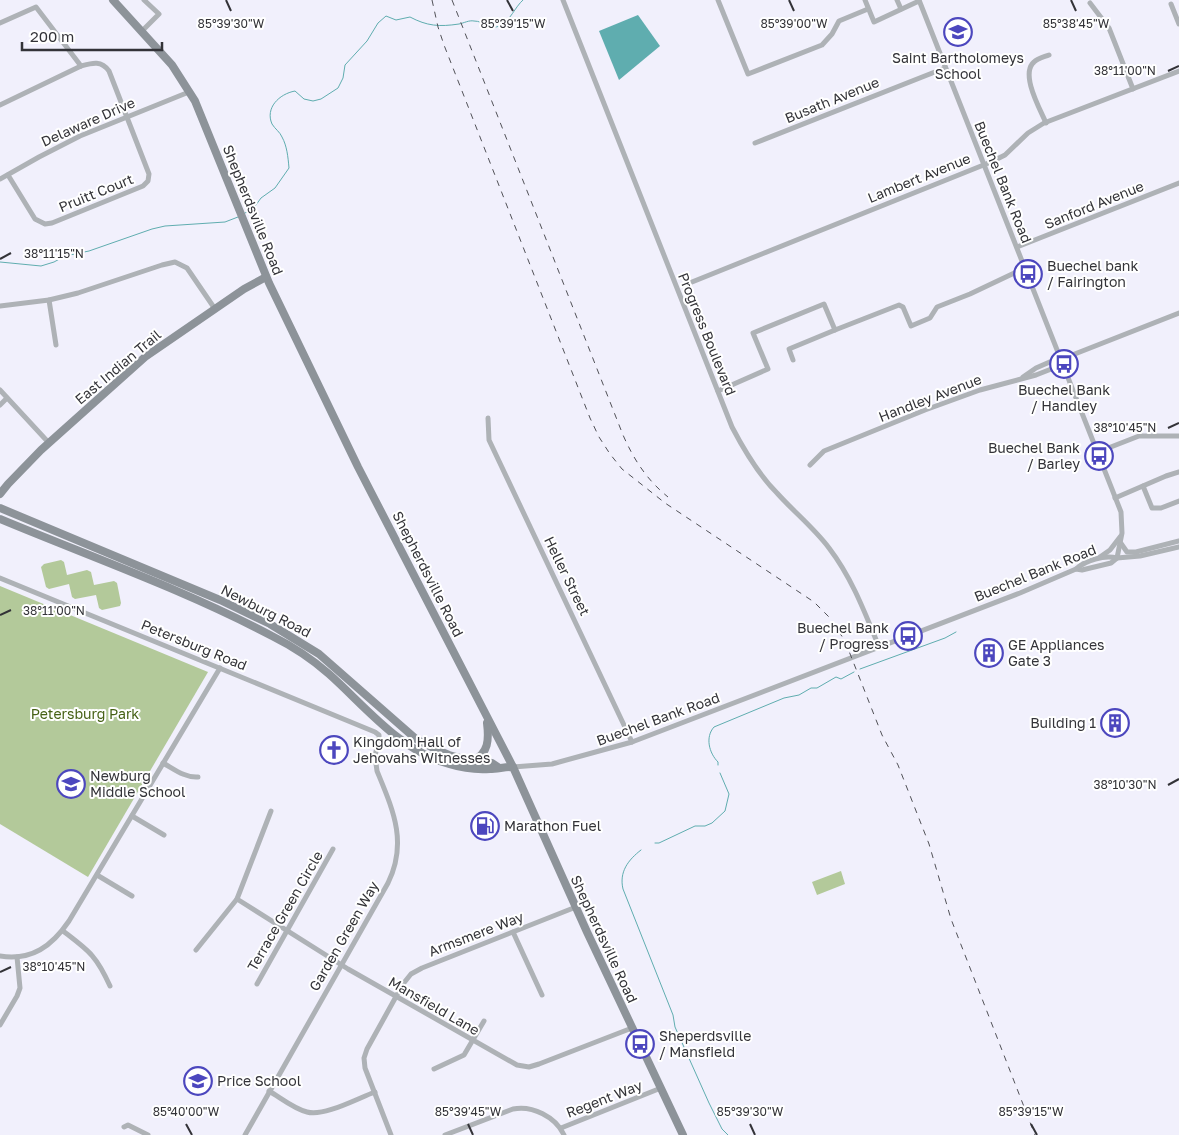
<svg xmlns="http://www.w3.org/2000/svg" width="1179" height="1135" viewBox="0 0 1179 1135" font-family="'Golos Text',sans-serif">
<rect width="100%" height="100%" fill="#f1f0fc"/>
<g fill="#b3c99a">
<polygon points="61,560 64,562 67,575 87,570 91,572 94,585 114,581 117,583 121,603 120,606 102,610 99,608 96,595 75,599 72,597 69,584 49,589 46,587 41,567 44,564"/>
<polygon points="0,586 208,672 88,877 0,824"/>
<polygon points="841,871 845,884 817,895 812,882"/>
</g>
<polygon fill="#5fadaf" points="638,15 660,46 619,80 599,31"/>
<g fill="none" stroke-linecap="round" stroke-linejoin="round">
<g stroke="#5fadaf" stroke-width="1">
<path d="M243 214 253 209 261 198 275 188 289 168C288 157 287 146 282 137 280 132 275 129 272 124 265 108 279 94 295 91L304 99 313 101 321 99 338 88 343 78 345 65 367 41 378 23 386 16 396 20 410 17C427 26 439 27 459 24 464 23 469 20 474 21 484 21 490 30 500 26 510 21 515 7 523 0"/>
<polyline points="0,262 41,266 54,262 65,256 89,251 152,229 165,226 225,222 238,217"/>
<polyline points="860,669 945,638 956,632"/>
<path d="M718 765V762C709 753 705 737 714 727L784 698 799 695 811 688H817L836 677 841 679 854 672"/>
<polyline points="655,843 659,843 695,826 705,826 712,823 725,811 729,794 720,773"/>
<path d="M641 850C628 860 619 872 623 889L673 1015 675 1027 709 1103 722 1129 728 1135"/>
</g>
<g stroke="#aeb2b6" stroke-width="5">
<path d="M563 0 732 427C744 450 758 474 777 493 794 512 814 528 829 548 852 578 865 613 879 647"/>
<polyline points="718,0 748,74 822,45 832,34 839,21 868,9"/>
<polyline points="865,0 874,22 919,1"/>
<polyline points="897,0 901,9"/>
<polyline points="919,0 1121,512 1122,533 1117,558"/>
<polyline points="1090,3 1109,28 1133,89"/>
<polyline points="1171,4 1179,24"/>
<polyline points="0,23 36,7 81,66"/>
<polyline points="142,31 159,14 144,0"/>
<path d="M0 105 81 66C92 63 101 60 109 71L149 174 148 181 143 186 52 223 45 224 35 219 8 175"/>
<path d="M1046 123C1040 109 1020 74 1034 62 1038 58 1044 57 1049 55"/>
<polyline points="755,143 945,68"/>
<polyline points="0,179 39,157 80,136 189,92"/>
<polyline points="1017,247 1179,183"/>
<polyline points="687,284 991,162 1005,155 1028,133 1044,123 1179,71"/>
<polyline points="49,300 56,345"/>
<polyline points="0,306 49,300 78,293 162,265 175,262 187,268 215,309"/>
<polyline points="1062,359 1179,313"/>
<polyline points="793,360 789,349 835,330"/>
<polyline points="1023,377 1036,368 1061,357"/>
<polyline points="0,390 49,443"/>
<polyline points="718,391 768,369 753,333 824,304 835,330 899,305 903,307 911,326 930,318 937,307 970,294 1025,268"/>
<polyline points="0,405 7,398"/>
<polyline points="488,418 489,440 632,742"/>
<polyline points="1098,452 1139,436 1179,436"/>
<polyline points="810,465 824,451 925,410 980,390 1036,375 1064,364"/>
<polyline points="1143,486 1152,508 1161,508 1179,501"/>
<polyline points="1115,498 1166,476 1179,472"/>
<polyline points="1120,542 1127,552 1136,552 1179,541"/>
<polyline points="1100,557 1110,550 1120,537"/>
<polyline points="1076,569 1082,570 1111,563 1117,558 1140,556 1179,547"/>
<path d="M0 578 375 732 379 735V738L375 756 377 771C393 810 408 842 388 883L245 1135"/>
<path d="M163 763C174 769 185 778 198 777"/>
<path d="M513 767 552 764 632 742 1020 593 1076 569C1086 560 1104 555 1117 558"/>
<polyline points="132,816 164,835"/>
<polyline points="97,875 132,896"/>
<polyline points="237,899 348,969 517,1065 529,1067 539,1064 632,1028"/>
<path d="M63 931C89 951 96 955 110 986"/>
<polyline points="513,932 542,995"/>
<polyline points="196,950 237,899 271,811"/>
<path d="M0 956C32 961 52 946 69 921L220 668"/>
<polyline points="257,984 333,849"/>
<polyline points="0,1025 17,996 20,988 17,957"/>
<polyline points="434,1069 464,1055 484,1021"/>
<path d="M269 1091C281 1098 294 1109 307 1112 324 1117 358 1098 375 1092"/>
<polyline points="124,1127 128,1125 148,1135"/>
<polyline points="561,1128 661,1088"/>
<polyline points="391,1135 365,1068 364,1058 367,1049 403,984 411,974 422,968 576,907"/>
<path d="M445 1135 513 1109C532 1105 556 1117 564 1135"/>
</g>
<g stroke="#8d9399" stroke-width="8">
<polyline points="113,0 172,65 195,101 269,283 358,467 513,767 587,932 683,1135"/>
<polyline points="0,494 8,484 41,450 145,357 244,289 266,277"/>
<polyline points="0,508 220,600 270,624 319,654 416,739 435,749 449,755 472,761 492,763 498,767"/>
<path d="M0 519C91 557 185 590 272 636 292 646 312 659 329 674 365 706 400 751 449 764 462 768 477 770 490 769 497 769 505 767 513 767"/>
<path d="M472 761C489 754 489 739 487 723"/>
</g>
<g stroke="#515157" stroke-width="1" stroke-dasharray="6 6" stroke-linecap="butt">
<polyline points="432,0 438,27 444,45 590,418 599,437 610,454 622,469 636,480 665,503 814,602 830,618 845,641 882,735 898,765 929,844 951,919 1035,1135"/>
<path d="M452 0 623 435C634 460 647 480 668 497"/>
</g>
</g>
<path fill="none" stroke="#333338" stroke-width="2" d="M226 0 231 11M507 0 513 11M789 0 794 11M1071 0 1076 11M1168 71 1179 66M0 259 11 253M1168 428 1179 423M0 615 11 610M1168 785 1179 779M0 972 11 967M186 1124 192 1135M468 1124 473 1135M750 1124 755 1135M1031 1124 1037 1135"/>
<defs>
<symbol id="school-ring" viewBox="-11 -11 22 22"><circle r="9.5" fill="#fff" stroke="#4c47be" stroke-width="1.5"/><path d="M0-5L7-2L0 1L-7-2ZM-4 1L0 2.5L4 1V4Q0 6-4 4Z" fill="#4c47be"/></symbol>
<symbol id="bus-ring" viewBox="-11 -11 22 22"><circle r="9.5" fill="#fff" stroke="#4c47be" stroke-width="1.5"/><path d="M-5-6H5V4H4V6H2V4H-2V6H-4V4H-5ZM-3.5-4V0h7V-4ZM-3.5 1.2v1.5H-2V1.2ZM2 1.2v1.5H3.5V1.2Z" fill="#4c47be"/></symbol>
<symbol id="building-ring" viewBox="-11 -11 22 22"><circle r="9.5" fill="#fff" stroke="#4c47be" stroke-width="1.5"/><path d="M-4-6H4V6H1V3H-1V6H-4ZM-2.5-4.3h1.7v1.8h-1.7ZM.8-4.3h1.7v1.8H.8ZM-2.5-1h1.7V.8h-1.7ZM.8-1h1.7V.8H.8Z" fill="#4c47be"/></symbol>
<symbol id="church-ring" viewBox="-11 -11 22 22"><circle r="9.5" fill="#fff" stroke="#4c47be" stroke-width="1.5"/><path d="M-1.2-6h2.4v3.5h3.3v2.4h-3.3V6h-2.4V-.1h-3.3v-2.4h3.3Z" fill="#4c47be"/></symbol>
<symbol id="fuel-ring" viewBox="-11 -11 22 22"><circle r="9.5" fill="#fff" stroke="#4c47be" stroke-width="1.5"/><path d="M-5.5-6h7V0h2V4h1.3V-2.5L3-4.5l.8-.8L6-3V5H2.5V1h-1V6h-7ZM-4.2-4.7v3.2H.2V-4.7Z" fill="#4c47be"/></symbol>
</defs>
<g fill-rule="evenodd">
<use href="#school-ring" x="942" y="16" width="32" height="32"/>
<use href="#bus-ring" x="1012" y="258" width="32" height="32"/>
<use href="#bus-ring" x="1048" y="348" width="32" height="32"/>
<use href="#bus-ring" x="1083" y="440" width="32" height="32"/>
<use href="#bus-ring" x="892" y="620" width="32" height="32"/>
<use href="#building-ring" x="973" y="637" width="32" height="32"/>
<use href="#building-ring" x="1099" y="707" width="32" height="32"/>
<use href="#church-ring" x="318" y="734" width="32" height="32"/>
<use href="#school-ring" x="55" y="768" width="32" height="32"/>
<use href="#fuel-ring" x="469" y="810" width="32" height="32"/>
<use href="#bus-ring" x="624" y="1028" width="32" height="32"/>
<use href="#school-ring" x="182" y="1065" width="32" height="32"/>
</g>
<g text-anchor="middle" stroke-width="4" stroke-linejoin="round" paint-order="stroke">
<g font-size="14" fill="#333338" stroke="#fff" text-anchor="start">
<text x="958" y="63" text-anchor="middle">Saint Bartholomeys<tspan x="958" dy="16">School</tspan></text>
<text x="1047" y="271">Buechel bank<tspan x="1047" dy="16">/ Fairington</tspan></text>
<text x="1064" y="395" text-anchor="middle">Buechel Bank<tspan x="1064" dy="16">/ Handley</tspan></text>
<text x="1080" y="453" text-anchor="end">Buechel Bank<tspan x="1080" dy="16">/ Barley</tspan></text>
<text x="889" y="633" text-anchor="end">Buechel Bank<tspan x="889" dy="16">/ Progress</tspan></text>
<text x="1008" y="650">GE Appliances<tspan x="1008" dy="16">Gate 3</tspan></text>
<text x="1096" y="728" text-anchor="end">Building 1</text>
<text x="353" y="747">Kingdom Hall of<tspan x="353" dy="16">Jehovahs Witnesses</tspan></text>
<text x="90" y="781">Newburg<tspan x="90" dy="16">Middle School</tspan></text>
<text x="504" y="831">Marathon Fuel</text>
<text x="659" y="1041">Sheperdsville<tspan x="659" dy="16">/ Mansfield</tspan></text>
<text x="217" y="1086">Price School</text>
</g>
<g font-size="14" fill="#333338" stroke="#fff">
<text transform="translate(832 100) rotate(-22)" y="5">Busath Avenue</text>
<text transform="translate(88 122) rotate(-24)" y="5">Delaware Drive</text>
<text transform="translate(919 178) rotate(-22)" y="5">Lambert Avenue</text>
<text transform="translate(1003 182) rotate(68)" y="5">Buechel Bank Road</text>
<text transform="translate(96 193) rotate(-22)" y="5">Pruitt Court</text>
<text transform="translate(1094 205) rotate(-22)" y="5">Sanford Avenue</text>
<text transform="translate(253 210) rotate(68)" y="5">Shepherdsville Road</text>
<text transform="translate(707 334) rotate(68)" y="5">Progress Boulevard</text>
<text transform="translate(118 367) rotate(-40)" y="5">East Indian Trail</text>
<text transform="translate(930 398) rotate(-21)" y="5">Handley Avenue</text>
<text transform="translate(1035 573) rotate(-22)" y="5">Buechel Bank Road</text>
<text transform="translate(428 574) rotate(63)" y="5">Shepherdsville Road</text>
<text transform="translate(567 576) rotate(64)" y="5">Heller Street</text>
<text transform="translate(266 611) rotate(27)" y="5">Newburg Road</text>
<text transform="translate(194 645) rotate(22)" y="5">Petersburg Road</text>
<text transform="translate(658 719) rotate(-20)" y="5">Buechel Bank Road</text>
<text transform="translate(285 911) rotate(-60)" y="5">Terrace Green Circle</text>
<text transform="translate(476 934) rotate(-21)" y="5">Armsmere Way</text>
<text transform="translate(344 936) rotate(-60)" y="5">Garden Green Way</text>
<text transform="translate(604 939) rotate(65)" y="5">Shepherdsville Road</text>
<text transform="translate(434 1006) rotate(30)" y="5">Mansfield Lane</text>
<text transform="translate(604 1099) rotate(-21)" y="5">Regent Way</text>
</g>
<g font-size="14" fill="#466115" stroke="#fff">
<text x="85" y="719">Petersburg Park</text>
</g>
</g>
<g font-size="12" text-anchor="middle" fill="#333338" stroke="#fff" stroke-width="4" stroke-linejoin="round" paint-order="stroke">
<text x="231" y="28">85°39'30"W</text>
<text x="513" y="28">85°39'15"W</text>
<text x="794" y="28">85°39'00"W</text>
<text x="1076" y="28">85°38'45"W</text>
<text x="1125" y="75">38°11'00"N</text>
<text x="54" y="258">38°11'15"N</text>
<text x="1125" y="432">38°10'45"N</text>
<text x="54" y="615">38°11'00"N</text>
<text x="1125" y="789">38°10'30"N</text>
<text x="54" y="971">38°10'45"N</text>
<text x="186" y="1116">85°40'00"W</text>
<text x="468" y="1116">85°39'45"W</text>
<text x="750" y="1116">85°39'30"W</text>
<text x="1031" y="1116">85°39'15"W</text>
</g>
<path d="M22 42v8h140v-8" fill="none" stroke="#333338" stroke-width="2.5"/>
<text x="30" y="42" font-size="15" fill="#333338" stroke="#ffffff" stroke-width="4" paint-order="stroke">200 m</text>
</svg>
